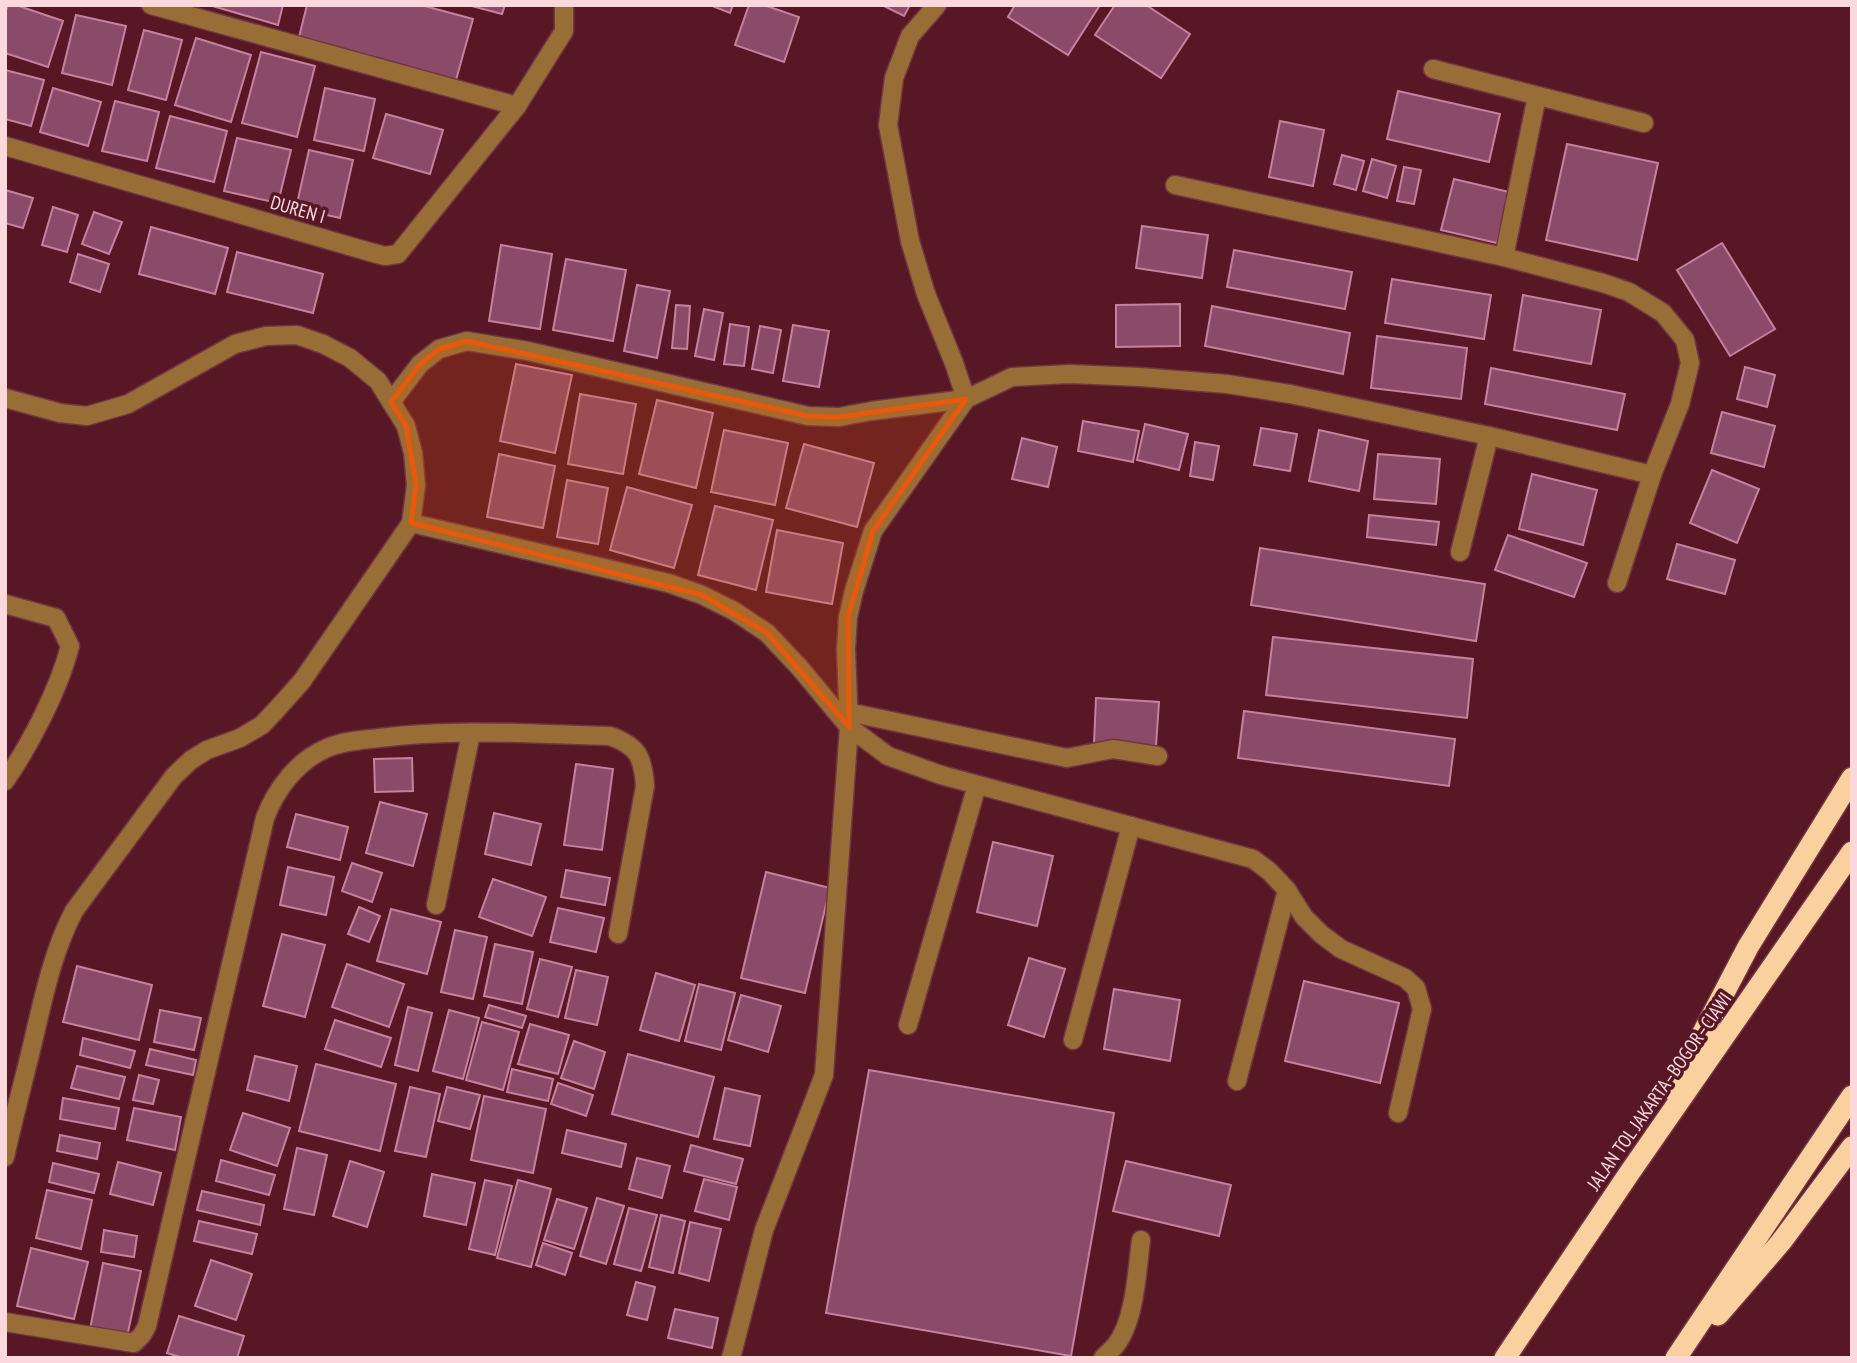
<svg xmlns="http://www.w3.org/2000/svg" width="1857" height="1363" viewBox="0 0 1857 1363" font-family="'PT Sans Narrow',sans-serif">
<rect width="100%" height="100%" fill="#571725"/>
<g fill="#8a4a68" stroke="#c6819f" stroke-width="2">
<polygon points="8,5 16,5 63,21 48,67 5,53 5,13"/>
<polygon points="209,5 283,5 278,25"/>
<polygon points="307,5 421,5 473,19 456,80 299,37"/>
<polygon points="468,5 505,5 502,14"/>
<polygon points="710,5 733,5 730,13"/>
<polygon points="749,5 764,5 799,17 784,62 735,45"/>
<polygon points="882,5 910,5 904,16"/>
<polygon points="1015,5 1100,5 1068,55 1008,17"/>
<polygon points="1115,5 1146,5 1190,34 1161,78 1095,35"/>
<polygon points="76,15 126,26 112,85 62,73"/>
<polygon points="144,30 182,40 166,100 128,90"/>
<polygon points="196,38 251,55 231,122 175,105"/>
<polygon points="261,52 315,66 297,137 242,123"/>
<polygon points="5,70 44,80 31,126 5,119"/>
<polygon points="53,88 101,102 88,146 40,132"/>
<polygon points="325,88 375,99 364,151 314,140"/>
<polygon points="1398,91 1500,114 1489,162 1387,139"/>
<polygon points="115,101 159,112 147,161 102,151"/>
<polygon points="386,114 443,130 430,174 373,158"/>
<polygon points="170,116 227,131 214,182 156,168"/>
<polygon points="1280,121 1324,130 1313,186 1269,177"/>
<polygon points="237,138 291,150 278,203 224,191"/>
<polygon points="1567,144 1658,163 1637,260 1546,240"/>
<polygon points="309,150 353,160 340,218 296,208"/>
<polygon points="1342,155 1364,161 1356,190 1334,184"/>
<polygon points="1372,159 1396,166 1387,198 1363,191"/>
<polygon points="1404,167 1421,170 1414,204 1397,201"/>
<polygon points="1454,179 1509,192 1497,243 1441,230"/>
<polygon points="5,190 33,198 23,228 5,223"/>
<polygon points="53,207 78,215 67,252 42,245"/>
<polygon points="94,212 122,222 109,254 82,244"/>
<polygon points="1142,226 1208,235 1202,278 1136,268"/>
<polygon points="151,227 228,248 215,294 139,274"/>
<polygon points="1722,243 1775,329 1730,356 1677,270"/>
<polygon points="501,245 552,254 540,329 489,321"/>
<polygon points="1234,250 1352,272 1345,309 1227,287"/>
<polygon points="237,252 323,274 313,313 227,292"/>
<polygon points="78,254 109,264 100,292 70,282"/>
<polygon points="566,259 626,270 613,341 553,330"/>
<polygon points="1392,279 1491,295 1484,339 1385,323"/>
<polygon points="637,285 670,291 657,358 624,351"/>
<polygon points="1523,295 1601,310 1591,364 1514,350"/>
<polygon points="1180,304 1180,346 1116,347 1116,305"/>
<polygon points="676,305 690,306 687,349 672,348"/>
<polygon points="1212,306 1350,333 1343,374 1205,346"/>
<polygon points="704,309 723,313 714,360 695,356"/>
<polygon points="730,324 749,327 744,366 724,364"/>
<polygon points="793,325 829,331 819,387 783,381"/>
<polygon points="760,326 781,330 773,373 752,369"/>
<polygon points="1377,336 1467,348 1461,399 1371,388"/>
<polygon points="516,364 572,375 555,453 500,441"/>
<polygon points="1745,367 1775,375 1767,407 1737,399"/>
<polygon points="1491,368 1625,394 1617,430 1485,404"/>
<polygon points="580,394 636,404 623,474 568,464"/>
<polygon points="657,400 713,413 696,488 639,474"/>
<polygon points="1722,412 1775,426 1764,467 1711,453"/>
<polygon points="1083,421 1139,431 1133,462 1078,451"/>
<polygon points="1145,424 1188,434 1179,470 1137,460"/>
<polygon points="1261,428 1297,434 1290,471 1254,465"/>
<polygon points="724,430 788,443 775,505 711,492"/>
<polygon points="1319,430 1368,441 1359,491 1309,481"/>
<polygon points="1022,438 1057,447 1048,487 1012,479"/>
<polygon points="1195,442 1219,446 1213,480 1190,476"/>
<polygon points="804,444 874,463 857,527 786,508"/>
<polygon points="499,454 555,466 543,528 487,517"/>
<polygon points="1378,454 1440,459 1436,504 1374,499"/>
<polygon points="1712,470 1759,489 1737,543 1690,523"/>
<polygon points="1532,474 1597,490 1583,545 1519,529"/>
<polygon points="567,480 608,488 598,544 557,537"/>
<polygon points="627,487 692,505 674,568 610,550"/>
<polygon points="715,506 773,520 756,590 698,575"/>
<polygon points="1369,515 1439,522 1436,545 1367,537"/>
<polygon points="777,530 843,543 832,604 766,592"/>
<polygon points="1508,535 1587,563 1574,597 1495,570"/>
<polygon points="1677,544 1735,560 1725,594 1667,579"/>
<polygon points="1260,548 1485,584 1476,641 1251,605"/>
<polygon points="1273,637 1473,659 1467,718 1266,695"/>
<polygon points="1096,698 1159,702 1156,746 1094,743"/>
<polygon points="1244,711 1455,739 1449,786 1238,758"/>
<polygon points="412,758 413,791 375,792 374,759"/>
<polygon points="576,764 613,769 602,850 564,845"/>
<polygon points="380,802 427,814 413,866 366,853"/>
<polygon points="494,813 541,824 531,865 485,854"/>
<polygon points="296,814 348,827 340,860 287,847"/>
<polygon points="993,842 1053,856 1037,926 977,912"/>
<polygon points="352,863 382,873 372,902 342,891"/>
<polygon points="288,867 334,877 326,915 280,905"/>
<polygon points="566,870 610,878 605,905 561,897"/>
<polygon points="766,872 830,888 805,993 741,978"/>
<polygon points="493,879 546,897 532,936 479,917"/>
<polygon points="359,907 380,916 369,942 348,934"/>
<polygon points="558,908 604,918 596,952 550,942"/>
<polygon points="391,909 441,922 427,974 377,961"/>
<polygon points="455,930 487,937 473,999 441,992"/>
<polygon points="282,934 325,945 305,1017 263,1006"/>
<polygon points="495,944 533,952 522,1004 484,996"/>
<polygon points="1029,958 1065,969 1044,1037 1008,1025"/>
<polygon points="540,959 572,967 558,1017 527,1009"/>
<polygon points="347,964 404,984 389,1027 332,1007"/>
<polygon points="77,966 152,985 139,1040 63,1022"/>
<polygon points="576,970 608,977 597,1025 565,1018"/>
<polygon points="656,973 695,985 679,1041 640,1030"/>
<polygon points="1304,981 1399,1003 1380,1083 1285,1061"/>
<polygon points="699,984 735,993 721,1050 685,1041"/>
<polygon points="1114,989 1180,1000 1170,1061 1104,1049"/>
<polygon points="741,995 781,1006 768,1052 728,1040"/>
<polygon points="489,1005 526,1016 522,1028 485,1017"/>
<polygon points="408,1007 432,1013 418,1071 395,1065"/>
<polygon points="160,1010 201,1018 194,1050 154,1042"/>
<polygon points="449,1010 479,1018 463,1079 433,1071"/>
<polygon points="335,1020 391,1038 381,1067 325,1049"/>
<polygon points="482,1022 519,1032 503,1090 466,1080"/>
<polygon points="530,1024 569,1035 558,1074 518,1064"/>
<polygon points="83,1038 135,1051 130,1068 80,1055"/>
<polygon points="574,1041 605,1052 594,1089 561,1078"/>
<polygon points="150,1049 196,1060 193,1075 146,1065"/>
<polygon points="628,1054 714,1077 698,1137 612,1114"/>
<polygon points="255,1056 297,1066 289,1101 247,1090"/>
<polygon points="316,1064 396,1084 380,1151 299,1131"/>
<polygon points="77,1066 125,1077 119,1099 71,1088"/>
<polygon points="512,1069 553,1079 548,1101 507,1092"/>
<polygon points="869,1070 1114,1113 1071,1356 826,1313"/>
<polygon points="139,1075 159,1080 153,1104 133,1100"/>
<polygon points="558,1083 593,1095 586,1116 551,1104"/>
<polygon points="410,1087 440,1094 426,1157 395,1151"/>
<polygon points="447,1087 480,1095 470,1129 438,1121"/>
<polygon points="725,1088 760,1096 750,1146 714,1139"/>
<polygon points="484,1096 546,1109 533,1173 471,1160"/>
<polygon points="63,1098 119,1108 115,1129 60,1119"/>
<polygon points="134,1108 181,1117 175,1150 127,1140"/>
<polygon points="243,1113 290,1128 277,1166 230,1150"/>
<polygon points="567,1130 626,1144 621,1167 562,1153"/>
<polygon points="60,1135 100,1143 97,1159 57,1151"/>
<polygon points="691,1145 743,1159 736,1184 684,1171"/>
<polygon points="297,1148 327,1155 314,1215 284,1209"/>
<polygon points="637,1158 670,1166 662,1198 629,1189"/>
<polygon points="221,1160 275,1175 269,1195 216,1181"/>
<polygon points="350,1161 384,1172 367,1227 333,1216"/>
<polygon points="1126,1161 1231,1185 1219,1236 1113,1211"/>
<polygon points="118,1162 161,1173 153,1205 110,1194"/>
<polygon points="53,1163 99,1174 94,1193 49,1182"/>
<polygon points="432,1174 475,1183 466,1225 424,1216"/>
<polygon points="704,1179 737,1187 729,1220 695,1211"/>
<polygon points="485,1180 512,1186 495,1255 469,1249"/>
<polygon points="518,1180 551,1189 531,1267 497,1258"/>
<polygon points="47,1190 92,1200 81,1249 36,1238"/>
<polygon points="202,1191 264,1205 260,1225 197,1210"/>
<polygon points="597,1198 624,1206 606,1264 580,1256"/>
<polygon points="557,1199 587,1208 574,1249 544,1240"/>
<polygon points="629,1208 657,1215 641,1271 614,1264"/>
<polygon points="661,1215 685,1221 673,1273 649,1267"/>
<polygon points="199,1221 257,1234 252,1254 194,1241"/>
<polygon points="690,1222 721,1229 709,1281 679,1273"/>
<polygon points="104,1230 137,1236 134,1257 101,1252"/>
<polygon points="543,1243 572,1253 565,1275 536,1265"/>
<polygon points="31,1248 88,1262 74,1319 17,1306"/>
<polygon points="211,1260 252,1274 236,1320 195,1306"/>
<polygon points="103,1263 141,1271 127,1337 90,1329"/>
<polygon points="636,1282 655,1287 647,1320 627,1315"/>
<polygon points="675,1309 718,1318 712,1348 668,1338"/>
<polygon points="179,1316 244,1336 237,1358 183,1358 167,1353"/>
</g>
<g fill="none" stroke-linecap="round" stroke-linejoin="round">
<defs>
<g id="minor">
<polyline points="151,5 517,106"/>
<polyline points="1433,69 1644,123"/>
<polyline points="5,146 370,252 385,256 398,254 517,106 564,31 564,5"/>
<polyline points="1175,185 1504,257 1603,283 1629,292 1663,313 1685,340 1690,363 1680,404 1652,475 1617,583"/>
<polyline points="1504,257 1537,96"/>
<path d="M5 398 60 413 87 416 128 404 235 344 266 336 297 335 323 344 350 358 378 381 406 426 413 453 416 485 411 523 302 681 278 708 262 725 240 738 207 750 191 760 174 776 74 911C52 953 43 1000 32 1046 23 1083 13 1120 5 1157"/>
<polyline points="391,402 420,364 439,349 467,341 528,351 808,416 839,417 871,411 966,399 1012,377 1070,374 1140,377 1227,384 1290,394 1489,436 1652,475"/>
<polyline points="411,523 668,583 702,595 734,611 767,633 799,667 849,727 888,756 941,775 1253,859 1269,871 1287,890 1304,917 1321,934 1341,949 1405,978 1416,988 1422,1009 1398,1113"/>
<polyline points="1460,552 1489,436"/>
<path d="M5 604 56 618 70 646C59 689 30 745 5 781"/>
<polyline points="848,712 1067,758 1113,749 1158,756"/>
<polyline points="436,905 471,733"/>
<polyline points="908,1025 977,785"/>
<polyline points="1073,1040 1131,826"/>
<polyline points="1237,1081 1287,890"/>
<path d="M5 1322 134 1343 142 1335 147 1326 265 818C276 789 297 761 327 748 343 741 363 740 379 738 455 728 534 734 610 736 638 746 643 757 645 786L618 934"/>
<polyline points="731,1358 764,1230 824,1075 849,727 846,649 848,617 854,591 873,531 966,399 954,363 926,294 910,241 888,125 894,78 910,36 937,5"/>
<path d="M1103 1358C1107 1354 1111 1350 1115 1346 1135 1322 1137 1271 1141 1240"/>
</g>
<g id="highway">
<polyline points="1673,1090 1748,947 1852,778"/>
<polyline points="1718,1315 1781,1242 1852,1147"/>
<polyline points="1505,1358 1628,1175 1852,852"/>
<polyline points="1676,1358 1852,1096"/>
</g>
</defs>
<use href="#minor" stroke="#713642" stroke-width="21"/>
<use href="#highway" stroke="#713642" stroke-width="24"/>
<use href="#minor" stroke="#986e36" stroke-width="18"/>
<use href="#highway" stroke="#fad09e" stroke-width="21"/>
</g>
<path fill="#e8590c" fill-opacity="0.2" stroke="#e8590c" stroke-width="5" stroke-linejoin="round" d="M467 341 808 416 839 417 966 399 873 531 848 617 849 727 767 633 702 595 411 523 416 485 406 426 391 402 420 364 439 349Z"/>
<g text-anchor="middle" stroke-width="7" stroke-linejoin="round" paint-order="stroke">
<g font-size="19" fill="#fad8db" stroke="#571725">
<text transform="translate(298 209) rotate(16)" y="7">DUREN I</text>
<text transform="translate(1659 1091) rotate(-55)" y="7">JALAN TOL JAKARTA–BOGOR–CIAWI</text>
</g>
</g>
<rect width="1857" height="1363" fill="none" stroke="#fad8db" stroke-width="14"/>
</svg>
